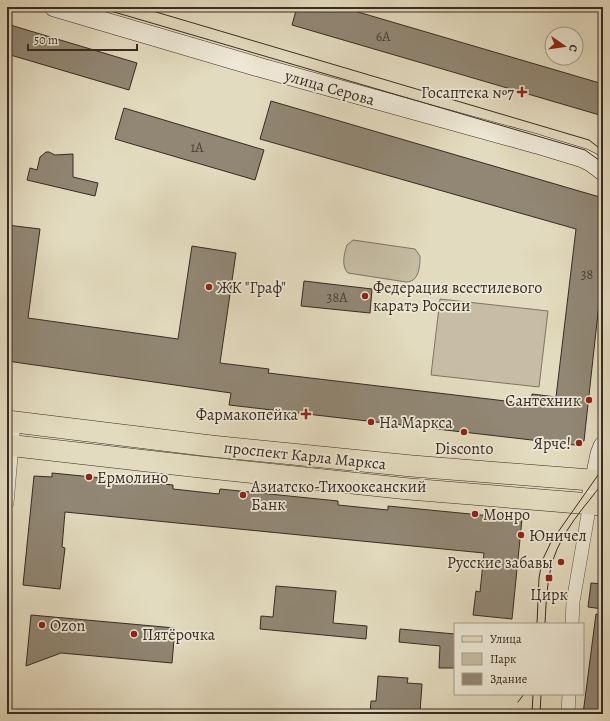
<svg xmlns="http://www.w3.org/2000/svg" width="610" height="721" viewBox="0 0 610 721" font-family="Alegreya,serif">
<rect width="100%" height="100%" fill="#e3dbbf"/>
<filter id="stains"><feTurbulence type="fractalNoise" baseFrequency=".005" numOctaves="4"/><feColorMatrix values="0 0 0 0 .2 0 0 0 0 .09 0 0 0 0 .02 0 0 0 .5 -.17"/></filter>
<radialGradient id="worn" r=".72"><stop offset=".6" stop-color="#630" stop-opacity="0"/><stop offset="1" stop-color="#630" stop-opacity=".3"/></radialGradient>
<g fill="#c6bda4" stroke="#7f7463">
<path d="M353 240 415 249 420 256C420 267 419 282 406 282L348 273C341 266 344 254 347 245Z"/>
<polygon points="440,299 548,311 539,387 431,375"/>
</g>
<g fill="#918774" stroke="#382b22">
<polygon points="297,7 341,7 603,84 603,116 292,25"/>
<polygon points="7,24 137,63 129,90 7,54"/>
<polygon points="271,101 603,198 603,267 584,441 575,445 229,405 231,393 7,361 7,225 40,229 28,318 178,339 192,246 236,253 220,363 269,369 268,373 531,404 532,394 556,397 576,229 260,139"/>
<polygon points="124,108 264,150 255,180 115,139"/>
<polygon points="46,152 49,152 55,155 73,154 73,177 98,183 95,196 27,180 30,168 37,170 40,157"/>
<polygon points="304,281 372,289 370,313 301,306"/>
<polygon points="52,473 173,485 173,489 219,494 220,489 338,501 338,505 388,510 388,506 522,519 512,619 473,615 476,591 480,592 484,553 65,512 62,547 65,548 60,589 23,585 34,476 52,477"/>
<polygon points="591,583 603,584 603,609 588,607"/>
<polygon points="276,586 336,591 333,623 367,626 366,639 260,629 261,616 273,617"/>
<polygon points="596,614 603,615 603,714 583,714"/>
<polygon points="31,615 175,628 172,663 61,653 26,666"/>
<polygon points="400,629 455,634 455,668 439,668 440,646 399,642"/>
<polygon points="378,676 408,678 407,683 422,684 420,712 406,711 405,714 370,713 371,701 376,701"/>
</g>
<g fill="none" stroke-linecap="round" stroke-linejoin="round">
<defs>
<g id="street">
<polyline points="7,503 14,422"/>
<polyline points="572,624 573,602 590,503"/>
<polyline points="568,714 569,694"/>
</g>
<g id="secondary">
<polyline points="54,7 262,68 537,144 583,158 591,162 603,171"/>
<polyline points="590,503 600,454 603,446"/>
</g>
<g id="primary">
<polyline points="7,421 211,446 412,466 603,481"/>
<polyline points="7,445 191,466 409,489 603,505"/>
</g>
</defs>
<use href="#street" stroke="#635749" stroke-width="14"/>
<use href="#secondary" stroke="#382b22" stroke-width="20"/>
<use href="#primary" stroke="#382b22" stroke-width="22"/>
<use href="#street" stroke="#ede8d5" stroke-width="13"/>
<use href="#secondary" stroke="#ede8d5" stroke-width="19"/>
<use href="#primary" stroke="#e3dbbf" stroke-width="21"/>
<g stroke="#382b22" stroke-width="1">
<polyline points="97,7 585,150 603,163"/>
<polyline points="139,7 589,140 603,151"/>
<polyline points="537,624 539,578 542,561 551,542 603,468"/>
<path d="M545 624C546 603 547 580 553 560 562 531 585 506 603 483"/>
<polyline points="518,702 524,694"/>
<polyline points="532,714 533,694"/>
<polyline points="540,714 541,694"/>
</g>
</g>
<g fill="#8f2418" stroke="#ede8d5" stroke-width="1.5">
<path d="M520 86h4v4h4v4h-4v4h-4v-4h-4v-4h4z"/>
<circle cx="209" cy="287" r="4"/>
<circle cx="365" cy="296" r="4"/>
<circle cx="589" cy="400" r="4"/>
<path d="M304 408h4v4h4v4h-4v4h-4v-4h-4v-4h4z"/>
<circle cx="371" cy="422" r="4"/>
<circle cx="464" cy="432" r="4"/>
<circle cx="579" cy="443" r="4"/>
<circle cx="89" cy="477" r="4"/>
<circle cx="243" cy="495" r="4"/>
<circle cx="475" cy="514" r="4"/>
<circle cx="521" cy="535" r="4"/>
<circle cx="561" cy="562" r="4"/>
<rect x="545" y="574" width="8" height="8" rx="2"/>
<circle cx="42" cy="625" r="4"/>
<circle cx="134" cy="634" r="4"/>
</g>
<g text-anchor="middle" stroke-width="3.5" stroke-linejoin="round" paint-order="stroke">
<g font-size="14" fill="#4e4236">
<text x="383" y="41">6А</text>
<text x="197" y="152">1А</text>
<text x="587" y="279">38</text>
<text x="337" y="302">38А</text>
</g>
<g font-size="16" fill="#382b22" stroke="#ede8d5">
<text transform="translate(330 87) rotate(16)" y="6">улица Серова</text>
<text transform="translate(305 455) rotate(6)" y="6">проспект Карла Маркса</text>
</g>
<g font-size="16" fill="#382b22" stroke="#ede8d5" text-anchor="start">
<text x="514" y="98" text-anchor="end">Госаптека №7</text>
<text x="217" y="293">ЖК "Граф"</text>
<text x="373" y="293">Федерация всестилевого<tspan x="373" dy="18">каратэ России</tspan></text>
<text x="581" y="406" text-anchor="end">Сантехник</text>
<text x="298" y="420" text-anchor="end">Фармакопейка</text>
<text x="379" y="428">На Маркса</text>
<text x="571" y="449" text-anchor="end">Ярче!</text>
<text x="464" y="454" text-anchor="middle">Disconto</text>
<text x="97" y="483">Ермолино</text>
<text x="251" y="492">Азиатско-Тихоокеанский<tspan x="251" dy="18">Банк</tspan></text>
<text x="483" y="520">Монро</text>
<text x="529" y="541">Юничел</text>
<text x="553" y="568" text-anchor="end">Русские забавы</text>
<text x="549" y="600" text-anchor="middle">Цирк</text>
<text x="50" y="631">Ozon</text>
<text x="142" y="640">Пятёрочка</text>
</g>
</g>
<rect width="610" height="721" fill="none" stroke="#e3dbbf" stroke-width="24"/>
<rect x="8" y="8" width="594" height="705" fill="none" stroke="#382b22" stroke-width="2"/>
<rect x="12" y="12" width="586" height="697" fill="none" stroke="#382b22"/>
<rect x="454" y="623" width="130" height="72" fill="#ede8d5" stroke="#a59c8d"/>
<rect x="462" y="636" width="20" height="6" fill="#e3dbbf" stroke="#a59c8d"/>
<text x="490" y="643" font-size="12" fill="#382b22">Улица</text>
<rect x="462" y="653" width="20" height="12" fill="#c6bda4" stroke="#a59c8d"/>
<text x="490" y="663" font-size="12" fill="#382b22">Парк</text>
<rect x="462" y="673" width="20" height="12" fill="#918774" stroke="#a59c8d"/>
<text x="490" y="683" font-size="12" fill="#382b22">Здание</text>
<g transform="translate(564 46) rotate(103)"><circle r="19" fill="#ede8d5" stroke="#a59c8d"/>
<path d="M0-3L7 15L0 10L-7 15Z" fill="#8f2418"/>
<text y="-6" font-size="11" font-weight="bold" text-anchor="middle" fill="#382b22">С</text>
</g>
<path d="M28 44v6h109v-6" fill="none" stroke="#382b22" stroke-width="2"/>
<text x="34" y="44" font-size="12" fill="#382b22" stroke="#ede8d5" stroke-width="3" paint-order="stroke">50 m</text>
<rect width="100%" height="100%" filter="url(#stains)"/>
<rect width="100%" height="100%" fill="url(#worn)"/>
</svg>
